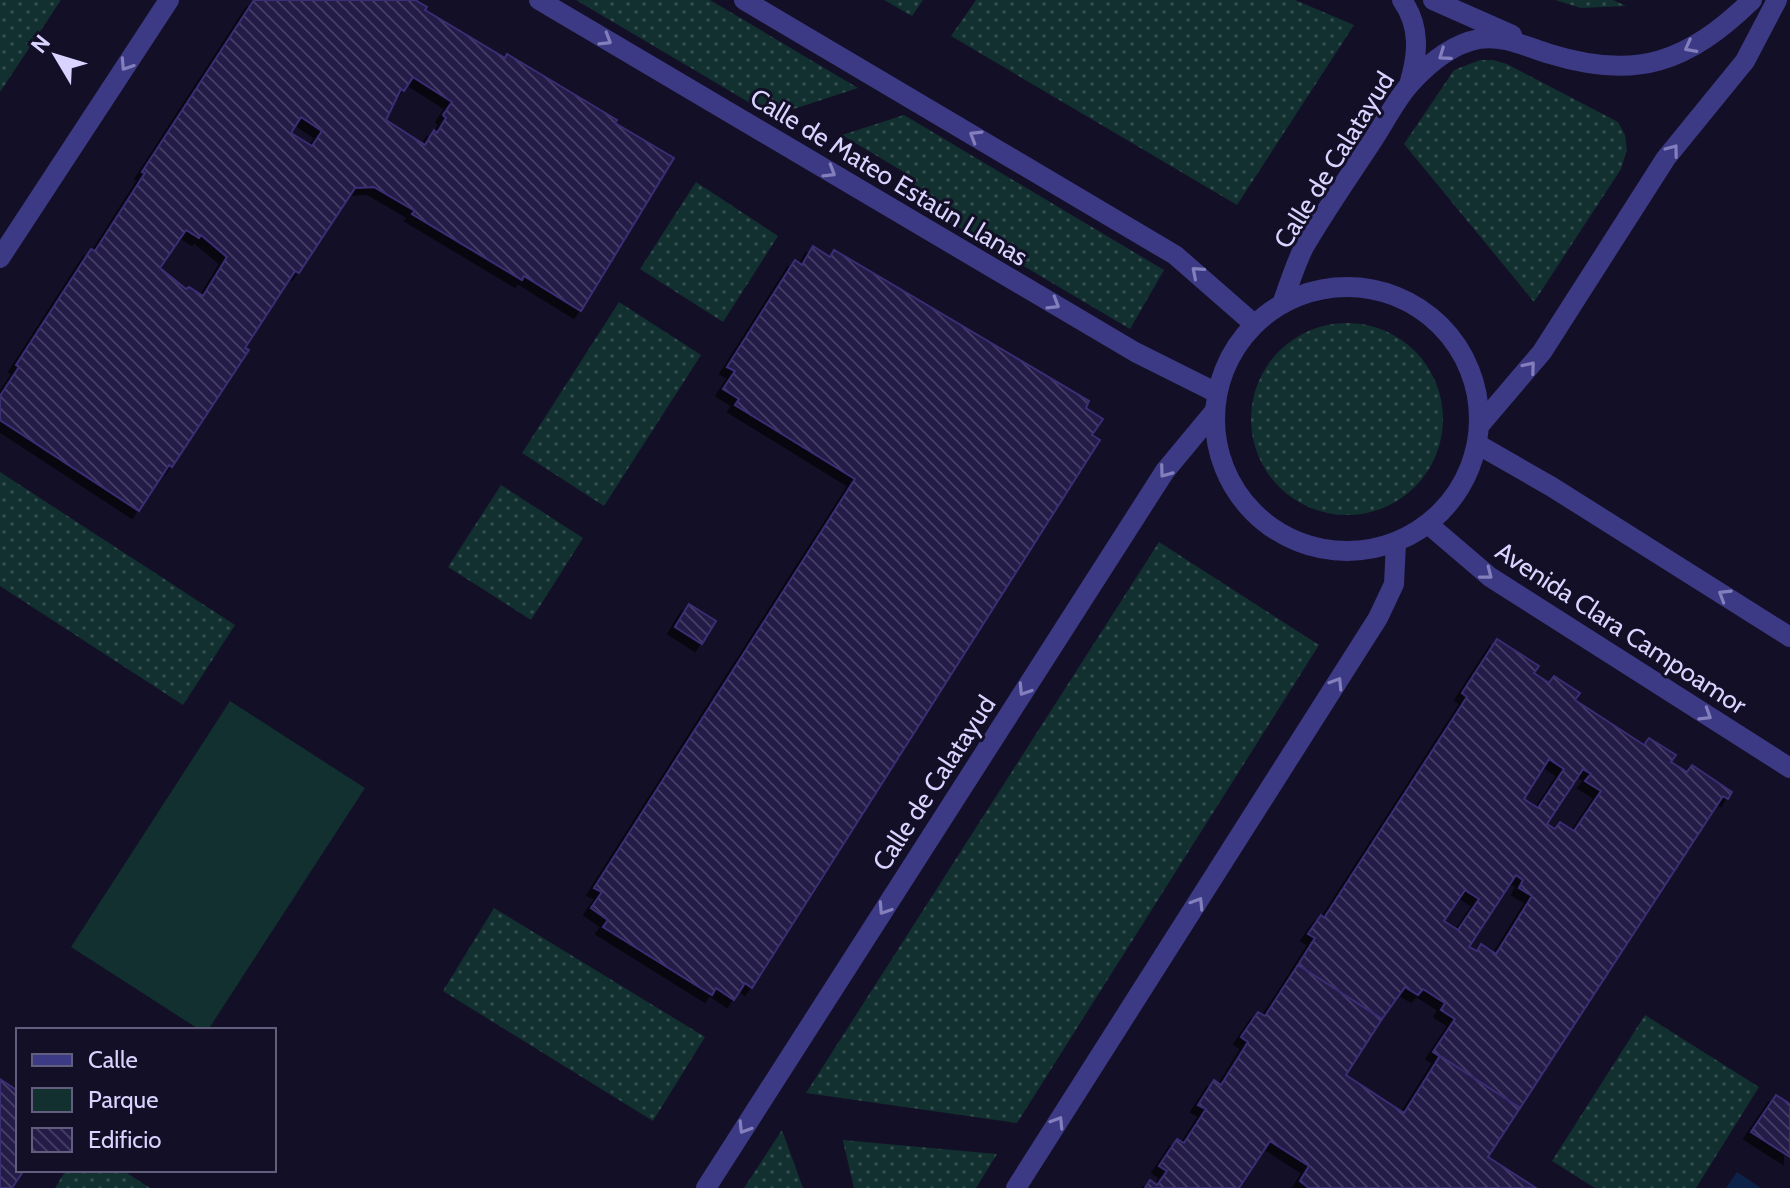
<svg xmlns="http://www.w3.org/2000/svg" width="1790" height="1188" viewBox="0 0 1790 1188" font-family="Cabin,sans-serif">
<defs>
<pattern id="green-dots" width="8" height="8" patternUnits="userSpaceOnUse" patternTransform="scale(2)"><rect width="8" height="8" fill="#12302f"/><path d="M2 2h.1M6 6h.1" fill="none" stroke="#344d4e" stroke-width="1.8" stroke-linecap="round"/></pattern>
<pattern id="building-back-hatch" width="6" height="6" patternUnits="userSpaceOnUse" patternTransform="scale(2)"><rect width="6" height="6" fill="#241b47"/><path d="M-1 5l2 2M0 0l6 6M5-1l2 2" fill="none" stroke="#433b63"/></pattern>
<filter id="shadow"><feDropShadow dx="-7" dy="7" stdDeviation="0" flood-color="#0009"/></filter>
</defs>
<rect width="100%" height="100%" fill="#130f26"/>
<g fill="url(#green-dots)">
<polygon points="0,0 61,0 0,92"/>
<polygon points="576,0 710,0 858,88 772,116"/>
<polygon points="884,0 923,0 912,16"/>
<polygon points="976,0 1295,0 1354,25 1237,205 951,36"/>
<polygon points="1555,0 1613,0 1626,6 1581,8"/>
<polygon points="1480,60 1493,60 1507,64 1618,122 1625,135 1627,150 1621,169 1534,302 1404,144 1454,70"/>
<polygon points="904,115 1164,270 1130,329 897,191 907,174 842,135"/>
<polygon points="696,182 778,236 723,322 640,269"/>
<polygon points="619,302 701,355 604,506 522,453"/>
<circle cx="1347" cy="419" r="96"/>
<polygon points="0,472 235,625 183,705 0,586"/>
<polygon points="501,485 583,538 531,620 448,567"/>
<polygon points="1159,542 1319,645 1017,1123 806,1093"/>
<polygon points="494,908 705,1037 653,1121 443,991"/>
<polygon points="1645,1015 1759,1087 1696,1188 1595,1188 1552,1161"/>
<polygon points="782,1130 803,1188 744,1188"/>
<polygon points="843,1141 843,1140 997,1154 976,1188 854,1188"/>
<polygon points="66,1170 122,1170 150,1188 55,1188"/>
</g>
<polygon fill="#12302f" points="230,701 365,788 208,1030 200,1030 71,947"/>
<polygon fill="#0c2248" points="1737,1172 1761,1188 1726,1188"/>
<g fill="url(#building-back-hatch)" stroke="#3b2d73" stroke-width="2" fill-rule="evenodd" filter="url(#shadow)">
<path d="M254 0H415L427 7 425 10 505 58 507 54 617 120 615 123 674 158 581 311 524 276 522 280 412 214 415 211 374 187 355 188 299 273 295 271 245 348 249 350 172 467 169 465 139 511 0 420V396L19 367 16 365 91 249 95 251 145 173 142 172ZM413 77 452 102 443 115 446 118 437 133 434 130 425 145 386 120 401 89 404 91ZM301 117 322 131 312 146 291 133ZM186 230 199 238 201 235 227 257 203 296 189 287 186 289 160 268Z"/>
<polygon points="813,246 830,257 834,250 1089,401 1086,408 1103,419 1092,435 1100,440 752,988 745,983 734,1000 716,988 712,995 603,927 608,920 591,908 602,892 594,888 855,479 735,405 739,399 723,389 735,371 727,367 795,260 802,265"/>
<polygon points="689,604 716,621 702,644 675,627"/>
<path d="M1497 639 1539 666 1534 673 1549 683 1554 676 1580 693 1575 700 1644 745 1649 738 1676 755 1671 762 1687 772 1692 765 1732 792 1728 799 1723 796 1520 1108 1433 1052 1455 1019 1441 1010 1445 1003 1423 989 1418 995 1405 987 1382 1019 1298 965 1315 938 1308 934 1321 915 1324 918 1467 697 1462 693ZM1549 759 1564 769 1538 808 1524 799ZM1583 769 1591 774 1585 781 1601 791 1574 831 1560 822 1555 829 1547 824ZM1516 875 1523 880 1519 888 1532 896 1496 954 1481 944 1477 951 1469 947ZM1465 890 1479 899 1458 930 1444 921Z"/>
<polygon points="1298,965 1382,1019 1346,1075 1404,1113 1440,1056 1520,1108 1488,1157 1536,1188 1309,1188 1300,1181 1309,1166 1270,1141 1239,1188 1145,1188 1150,1180 1157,1185 1167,1171 1159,1166 1177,1139 1184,1143 1206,1109 1198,1105 1214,1080 1221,1085 1248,1042 1241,1037 1258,1012 1265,1016"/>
<polygon points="0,1079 18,1091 18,1170 24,1170 12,1188 0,1188"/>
<polygon points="1776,1095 1790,1104 1790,1157 1751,1132"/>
</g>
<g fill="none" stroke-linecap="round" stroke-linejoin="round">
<g stroke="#3d3a85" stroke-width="20">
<polyline points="539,0 1135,352 1217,393"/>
<polyline points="744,0 1175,255 1254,324"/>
<path d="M1402 0C1421 27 1418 55 1409 85"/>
<polyline points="1433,0 1512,35"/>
<polyline points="0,258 169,0"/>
<circle cx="1347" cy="419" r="132"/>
<path d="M1282 304C1289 285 1295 265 1304 247 1325 211 1350 175 1373 140 1385 122 1395 101 1410 84 1428 64 1452 44 1479 39 1503 35 1527 47 1550 54 1637 81 1688 62 1752 0"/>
<polyline points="1479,426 1542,352 1666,158 1745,61 1777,0"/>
<polyline points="1477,444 1552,487 1790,637"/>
<polyline points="1428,524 1490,577 1790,768"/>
<polyline points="706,1188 1165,471 1214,412"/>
<polyline points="1016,1188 1378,618 1394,584 1396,543"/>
</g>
</g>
<defs><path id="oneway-chevron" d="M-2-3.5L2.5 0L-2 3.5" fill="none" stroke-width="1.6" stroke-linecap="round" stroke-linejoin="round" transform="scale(2)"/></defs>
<g stroke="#837fbc">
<use href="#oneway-chevron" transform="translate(606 40) rotate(31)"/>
<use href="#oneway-chevron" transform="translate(1690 47) rotate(152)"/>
<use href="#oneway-chevron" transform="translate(1444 55) rotate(145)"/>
<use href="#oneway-chevron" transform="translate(126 65) rotate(123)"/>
<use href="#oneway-chevron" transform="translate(975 136) rotate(-149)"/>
<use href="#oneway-chevron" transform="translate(1673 150) rotate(-53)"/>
<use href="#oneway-chevron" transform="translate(830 172) rotate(31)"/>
<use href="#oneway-chevron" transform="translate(1197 272) rotate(-139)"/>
<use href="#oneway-chevron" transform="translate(1054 304) rotate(31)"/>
<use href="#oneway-chevron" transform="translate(1530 367) rotate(-50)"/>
<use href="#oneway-chevron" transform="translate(1165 472) rotate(126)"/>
<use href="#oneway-chevron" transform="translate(1487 574) rotate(38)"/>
<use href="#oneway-chevron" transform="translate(1724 595) rotate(-148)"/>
<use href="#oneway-chevron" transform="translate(1337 683) rotate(-58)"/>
<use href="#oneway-chevron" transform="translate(1024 690) rotate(123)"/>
<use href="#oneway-chevron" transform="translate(1706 715) rotate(32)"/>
<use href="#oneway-chevron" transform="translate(1198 903) rotate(-58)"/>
<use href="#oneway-chevron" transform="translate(884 909) rotate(123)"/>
<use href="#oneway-chevron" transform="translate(1058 1122) rotate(-58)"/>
<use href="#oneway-chevron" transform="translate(744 1128) rotate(122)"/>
</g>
<g text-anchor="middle" stroke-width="6" stroke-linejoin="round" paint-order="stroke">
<g font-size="26" fill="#d9d4ff" stroke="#130f26">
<text transform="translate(1334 160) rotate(-58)" y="9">Calle de Calatayud</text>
<text transform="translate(889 177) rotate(31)" y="9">Calle de Mateo Estaún Llanas</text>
<text transform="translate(1621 628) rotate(33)" y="9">Avenida Clara Campoamor</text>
<text transform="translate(934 783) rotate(-57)" y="9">Calle de Calatayud</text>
</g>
</g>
<rect x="16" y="1028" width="260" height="144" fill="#130f26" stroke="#625e7d" stroke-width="2"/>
<rect x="32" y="1054" width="40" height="12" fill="#3d3a85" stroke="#625e7d" stroke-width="2"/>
<text x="88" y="1068" font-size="24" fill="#d9d4ff">Calle</text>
<rect x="32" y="1088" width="40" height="24" fill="#12302f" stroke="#625e7d" stroke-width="2"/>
<text x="88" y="1108" font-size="24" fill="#d9d4ff">Parque</text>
<rect x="32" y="1128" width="40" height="24" fill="url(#building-back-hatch)" stroke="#625e7d" stroke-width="2"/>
<text x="88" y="1148" font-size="24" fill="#d9d4ff">Edificio</text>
<g transform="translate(56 56) rotate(308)" stroke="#130f26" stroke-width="6" paint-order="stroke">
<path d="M0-6L14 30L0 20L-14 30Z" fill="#d9d4ff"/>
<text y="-12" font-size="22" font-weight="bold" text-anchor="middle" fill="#d9d4ff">N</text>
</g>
</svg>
